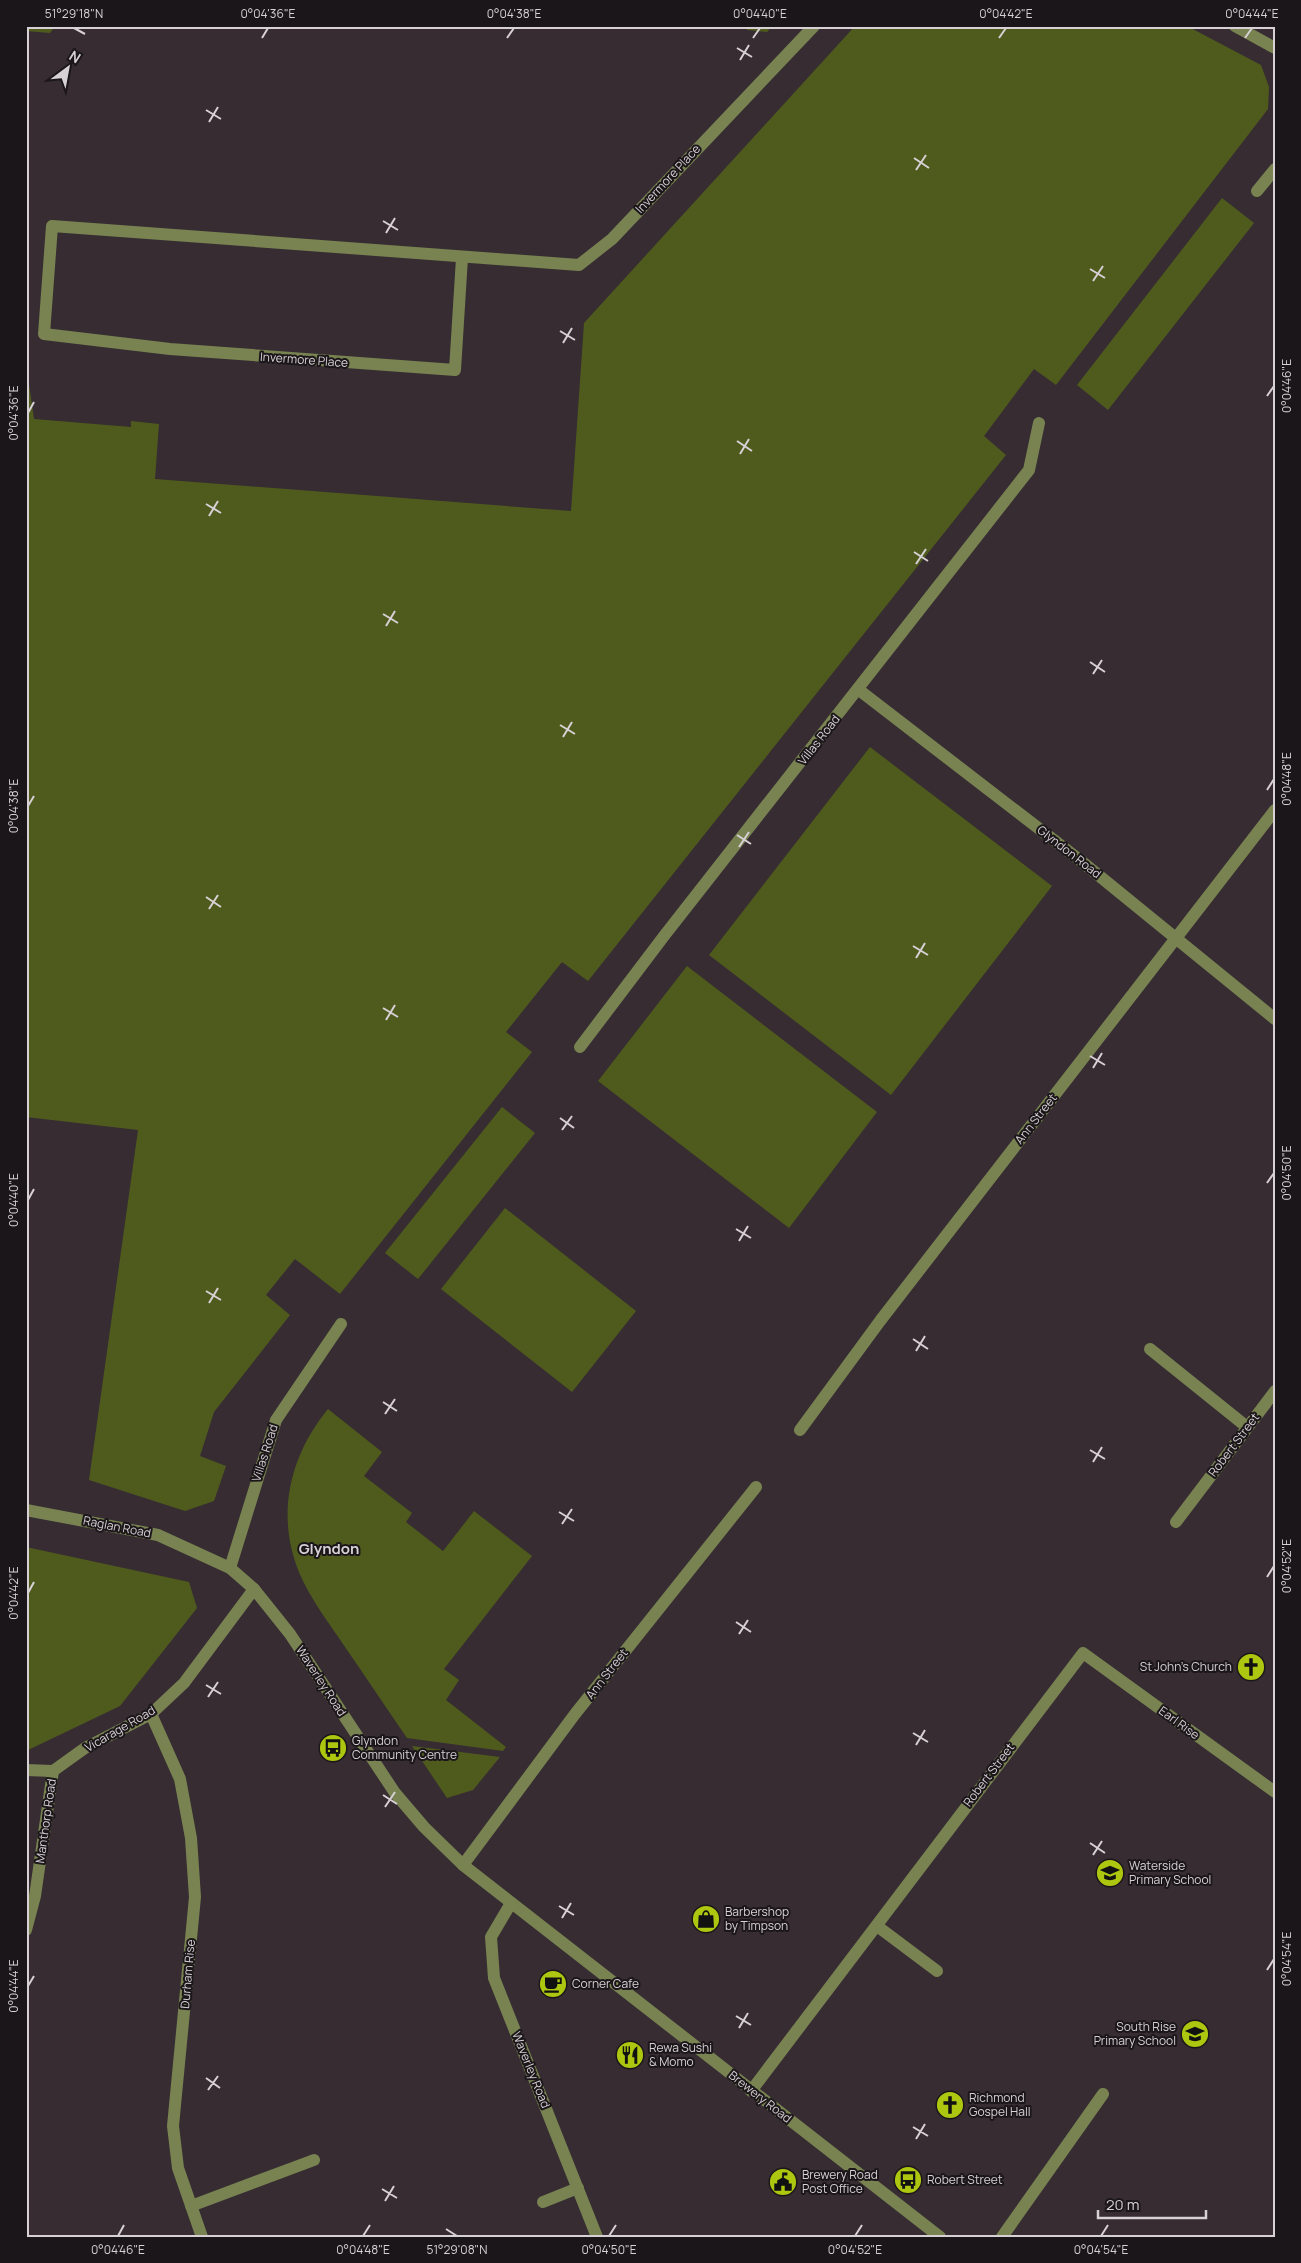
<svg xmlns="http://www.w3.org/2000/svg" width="1301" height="2263" viewBox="0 0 1301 2263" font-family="Manrope,sans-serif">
<rect width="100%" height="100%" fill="#362c32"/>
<g fill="#4f5b1d">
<polygon points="26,26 55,26 50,33 26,31"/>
<polygon points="747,26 772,26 767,32 747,30"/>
<polygon points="855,26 1187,26 1261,65 1269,87 1268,109 1056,385 1034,369 984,436 1006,455 588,981 562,962 506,1032 532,1052 340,1294 295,1259 266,1295 290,1315 214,1412 200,1456 226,1466 214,1501 185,1511 89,1480 138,1130 26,1117 26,363 34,419 131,427 131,421 159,424 155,479 571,511 584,323"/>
<polygon points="1222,198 1254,223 1108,410 1077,385"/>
<polygon points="870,747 1052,886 891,1095 709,955"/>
<polygon points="687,966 877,1112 789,1228 598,1081"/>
<polygon points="502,1107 535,1133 418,1279 385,1253"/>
<polygon points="505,1208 636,1311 572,1392 441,1289"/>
<path d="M328 1409 382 1452 364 1476 412 1513 406 1522 443 1551 474 1511 532 1556 444 1669 459 1680 446 1700 506 1747 503 1751 407 1738C386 1708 366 1677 345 1647 331 1626 315 1605 304 1583 274 1523 287 1459 328 1409Z"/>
<polygon points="26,1547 189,1582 197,1608 120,1706 26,1751"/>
<polygon points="412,1746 500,1757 473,1790 447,1798"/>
</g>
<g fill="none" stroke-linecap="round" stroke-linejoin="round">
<g stroke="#788351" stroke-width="12">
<polyline points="1235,26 1275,48"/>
<polyline points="1257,191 1275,169"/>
<polyline points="462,258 455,370 170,349 44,334 52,226 579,265 612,239 814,26"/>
<polyline points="859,690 1081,861 1275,1019"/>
<polyline points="580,1047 664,936 1029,470 1039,423"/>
<polyline points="1150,1349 1247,1427"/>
<polyline points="800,1430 880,1321 1275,810"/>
<polyline points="26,1510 158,1535 230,1568 254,1589 290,1634 395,1793 424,1827 463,1865 940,2237"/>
<polyline points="1176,1522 1275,1391"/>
<polyline points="230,1568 276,1420 341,1324"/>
<polyline points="151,1714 180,1779 191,1838 195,1897 173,2126 178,2168 202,2237"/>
<polyline points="26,1770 53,1771 85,1748 151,1714 184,1683 254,1589"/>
<polyline points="463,1865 575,1714 756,1487"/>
<polyline points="511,1903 491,1937 494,1978 597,2237"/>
<polyline points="877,1926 937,1971"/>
<polyline points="26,1930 35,1896 53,1771"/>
<polyline points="751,2091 1083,1653 1275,1792"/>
<polyline points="543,2202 578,2188"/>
<polyline points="191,2206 314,2160"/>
<polyline points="1002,2237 1103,2094"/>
</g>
</g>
<path fill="none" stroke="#d7d0d4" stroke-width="2" d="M74 28 85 34M262 38 268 28M507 38 514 28M753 38 760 28M999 38 1006 28M1245 38 1252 28M737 48 752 57M740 60 749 45M206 110 221 119M209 122 218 107M914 158 929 168M916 170 926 155M383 221 398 230M386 233 395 218M1090 269 1105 278M1093 281 1103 266M560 331 575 340M563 343 572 328M1267 396 1274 386M28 413 34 402M737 441 752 451M740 454 749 439M206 504 221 513M209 516 218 501M914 552 928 561M916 564 926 549M383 614 398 623M386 626 395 611M1090 662 1105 672M1093 674 1102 660M560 725 575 734M563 737 572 722M1267 790 1274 779M28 806 34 796M737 835 751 844M739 847 749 832M206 897 221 907M209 909 218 895M913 946 928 955M916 958 925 943M383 1008 398 1017M386 1020 395 1005M1090 1056 1105 1065M1093 1068 1102 1053M560 1118 574 1128M562 1130 572 1116M1267 1183 1274 1173M28 1200 34 1189M736 1229 751 1238M739 1241 748 1226M206 1291 221 1300M209 1303 218 1288M913 1339 928 1349M916 1351 925 1336M383 1402 397 1411M385 1414 395 1399M1090 1450 1105 1459M1093 1462 1102 1447M559 1512 574 1521M562 1524 572 1509M1267 1577 1274 1566M28 1593 34 1582M736 1622 751 1632M739 1634 748 1620M206 1685 221 1694M208 1697 218 1682M913 1733 928 1742M916 1745 925 1730M383 1795 397 1804M385 1807 395 1792M1090 1843 1105 1853M1093 1855 1102 1841M559 1906 574 1915M562 1918 571 1903M1267 1970 1274 1959M28 1986 34 1976M736 2016 751 2025M739 2028 748 2013M206 2078 220 2088M208 2090 218 2076M913 2127 928 2136M916 2139 925 2124M382 2189 397 2198M385 2201 394 2186M446 2229 457 2236M118 2236 124 2225M363 2236 370 2225M609 2236 616 2225M855 2236 862 2225M1101 2236 1108 2225"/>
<defs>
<symbol id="church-disc" viewBox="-11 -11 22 22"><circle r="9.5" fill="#adc610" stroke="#1b1619"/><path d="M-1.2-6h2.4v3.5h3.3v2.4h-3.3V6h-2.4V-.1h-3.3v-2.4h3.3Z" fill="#111"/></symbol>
<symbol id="bus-disc" viewBox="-11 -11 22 22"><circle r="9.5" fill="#adc610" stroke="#1b1619"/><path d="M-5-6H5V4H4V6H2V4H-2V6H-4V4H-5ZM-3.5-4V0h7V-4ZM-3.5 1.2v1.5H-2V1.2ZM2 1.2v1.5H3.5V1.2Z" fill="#111"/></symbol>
<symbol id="school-disc" viewBox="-11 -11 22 22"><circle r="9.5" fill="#adc610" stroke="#1b1619"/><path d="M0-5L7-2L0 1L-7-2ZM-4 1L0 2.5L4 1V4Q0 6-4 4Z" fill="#111"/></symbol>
<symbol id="shop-disc" viewBox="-11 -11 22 22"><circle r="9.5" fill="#adc610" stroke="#1b1619"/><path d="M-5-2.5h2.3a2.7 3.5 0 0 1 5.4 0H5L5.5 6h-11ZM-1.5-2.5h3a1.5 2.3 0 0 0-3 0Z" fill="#111"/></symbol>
<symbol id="cafe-disc" viewBox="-11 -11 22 22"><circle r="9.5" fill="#adc610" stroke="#1b1619"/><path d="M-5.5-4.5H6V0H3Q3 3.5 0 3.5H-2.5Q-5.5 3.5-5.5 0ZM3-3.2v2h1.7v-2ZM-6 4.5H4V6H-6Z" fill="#111"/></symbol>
<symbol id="restaurant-disc" viewBox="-11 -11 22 22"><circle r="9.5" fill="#adc610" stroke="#1b1619"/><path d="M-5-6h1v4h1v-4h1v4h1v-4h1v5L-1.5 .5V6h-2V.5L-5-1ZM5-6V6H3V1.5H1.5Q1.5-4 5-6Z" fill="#111"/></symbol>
<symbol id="civic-disc" viewBox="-11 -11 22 22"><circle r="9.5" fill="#adc610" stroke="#1b1619"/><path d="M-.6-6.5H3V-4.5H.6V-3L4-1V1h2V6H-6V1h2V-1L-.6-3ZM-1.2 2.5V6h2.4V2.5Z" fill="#111"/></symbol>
</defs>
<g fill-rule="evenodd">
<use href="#church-disc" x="1235" y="1651" width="32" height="32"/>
<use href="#bus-disc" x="317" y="1732" width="32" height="32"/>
<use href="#school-disc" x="1094" y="1857" width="32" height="32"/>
<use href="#shop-disc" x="690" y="1903" width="32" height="32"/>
<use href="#cafe-disc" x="537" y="1968" width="32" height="32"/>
<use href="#school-disc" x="1179" y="2018" width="32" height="32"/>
<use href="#restaurant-disc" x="614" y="2039" width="32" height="32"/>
<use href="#church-disc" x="934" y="2089" width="32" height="32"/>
<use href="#bus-disc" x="892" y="2164" width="32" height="32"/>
<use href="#civic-disc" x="767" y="2166" width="32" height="32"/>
</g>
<g text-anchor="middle" stroke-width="4" stroke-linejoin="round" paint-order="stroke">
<g font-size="12" fill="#d7d0d4" stroke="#1b1619">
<text transform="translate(668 179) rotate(-47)" y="4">Invermore Place</text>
<text transform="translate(304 360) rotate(4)" y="4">Invermore Place</text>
<text transform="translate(819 740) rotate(-52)" y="4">Villas Road</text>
<text transform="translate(1069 852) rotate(38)" y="4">Glyndon Road</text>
<text transform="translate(1036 1119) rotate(-52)" y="4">Ann Street</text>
<text transform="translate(1234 1445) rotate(-53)" y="4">Robert Street</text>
<text transform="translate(265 1453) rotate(-72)" y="4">Villas Road</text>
<text transform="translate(117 1527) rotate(11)" y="4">Raglan Road</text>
<text transform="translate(607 1674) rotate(-52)" y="4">Ann Street</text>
<text transform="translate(321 1681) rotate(57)" y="4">Waverley Road</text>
<text transform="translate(1179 1723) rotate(36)" y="4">Earl Rise</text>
<text transform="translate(120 1729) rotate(-30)" y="4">Vicarage Road</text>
<text transform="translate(989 1775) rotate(-53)" y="4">Robert Street</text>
<text transform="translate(46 1821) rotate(-82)" y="4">Manthorp Road</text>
<text transform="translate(188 1974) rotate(-85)" y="4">Durham Rise</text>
<text transform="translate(531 2070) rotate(68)" y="4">Waverley Road</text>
<text transform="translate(760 2097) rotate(38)" y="4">Brewery Road</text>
</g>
<g font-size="12" fill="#d7d0d4" stroke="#1b1619" text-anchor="start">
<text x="1232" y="1671" text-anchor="end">St John's Church</text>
<text x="352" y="1745">Glyndon<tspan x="352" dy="14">Community Centre</tspan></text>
<text x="1129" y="1870">Waterside<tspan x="1129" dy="14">Primary School</tspan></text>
<text x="725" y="1916">Barbershop<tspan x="725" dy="14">by Timpson</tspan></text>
<text x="572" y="1988">Corner Cafe</text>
<text x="1176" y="2031" text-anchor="end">South Rise<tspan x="1176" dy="14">Primary School</tspan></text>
<text x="649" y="2052">Rewa Sushi<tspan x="649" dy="14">&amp; Momo</tspan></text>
<text x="969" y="2102">Richmond<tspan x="969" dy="14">Gospel Hall</tspan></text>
<text x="802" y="2179">Brewery Road<tspan x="802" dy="14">Post Office</tspan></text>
<text x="927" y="2184">Robert Street</text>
</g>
<g font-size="15" font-weight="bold" fill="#d7d0d4" stroke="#1b1619">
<text x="329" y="1554">Glyndon</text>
</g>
</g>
<rect width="1301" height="2263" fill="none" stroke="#1b1619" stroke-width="55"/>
<g transform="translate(68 68) rotate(32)" stroke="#1b1619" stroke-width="4" paint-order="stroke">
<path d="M0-4L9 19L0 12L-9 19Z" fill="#d7d0d4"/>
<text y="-8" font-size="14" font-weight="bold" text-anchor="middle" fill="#d7d0d4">N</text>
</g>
<path d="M1098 2210v8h108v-8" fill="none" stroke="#d7d0d4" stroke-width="2.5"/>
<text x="1106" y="2210" font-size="15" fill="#d7d0d4" stroke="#1b1619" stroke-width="4" paint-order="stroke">20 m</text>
<rect x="28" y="28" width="1246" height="2208" fill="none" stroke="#d7d0d4" stroke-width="2"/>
<g font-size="12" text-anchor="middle" fill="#d7d0d4">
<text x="74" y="18">51°29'18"N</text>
<text x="268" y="18">0°04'36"E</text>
<text x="514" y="18">0°04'38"E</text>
<text x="760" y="18">0°04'40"E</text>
<text x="1006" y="18">0°04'42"E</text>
<text x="1252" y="18">0°04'44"E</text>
<text transform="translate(1287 386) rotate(-90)" y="4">0°04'46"E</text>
<text transform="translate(14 413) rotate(-90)" y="4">0°04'36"E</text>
<text transform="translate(1287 779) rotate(-90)" y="4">0°04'48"E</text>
<text transform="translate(14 806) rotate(-90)" y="4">0°04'38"E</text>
<text transform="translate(1287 1173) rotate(-90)" y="4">0°04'50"E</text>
<text transform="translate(14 1200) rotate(-90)" y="4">0°04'40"E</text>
<text transform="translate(1287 1566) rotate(-90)" y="4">0°04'52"E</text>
<text transform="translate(14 1593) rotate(-90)" y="4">0°04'42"E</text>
<text transform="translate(1287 1959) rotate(-90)" y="4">0°04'54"E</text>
<text transform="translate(14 1986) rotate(-90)" y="4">0°04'44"E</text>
<text x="118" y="2254">0°04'46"E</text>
<text x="363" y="2254">0°04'48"E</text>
<text x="457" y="2254">51°29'08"N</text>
<text x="609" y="2254">0°04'50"E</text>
<text x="855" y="2254">0°04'52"E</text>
<text x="1101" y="2254">0°04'54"E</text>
</g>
</svg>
